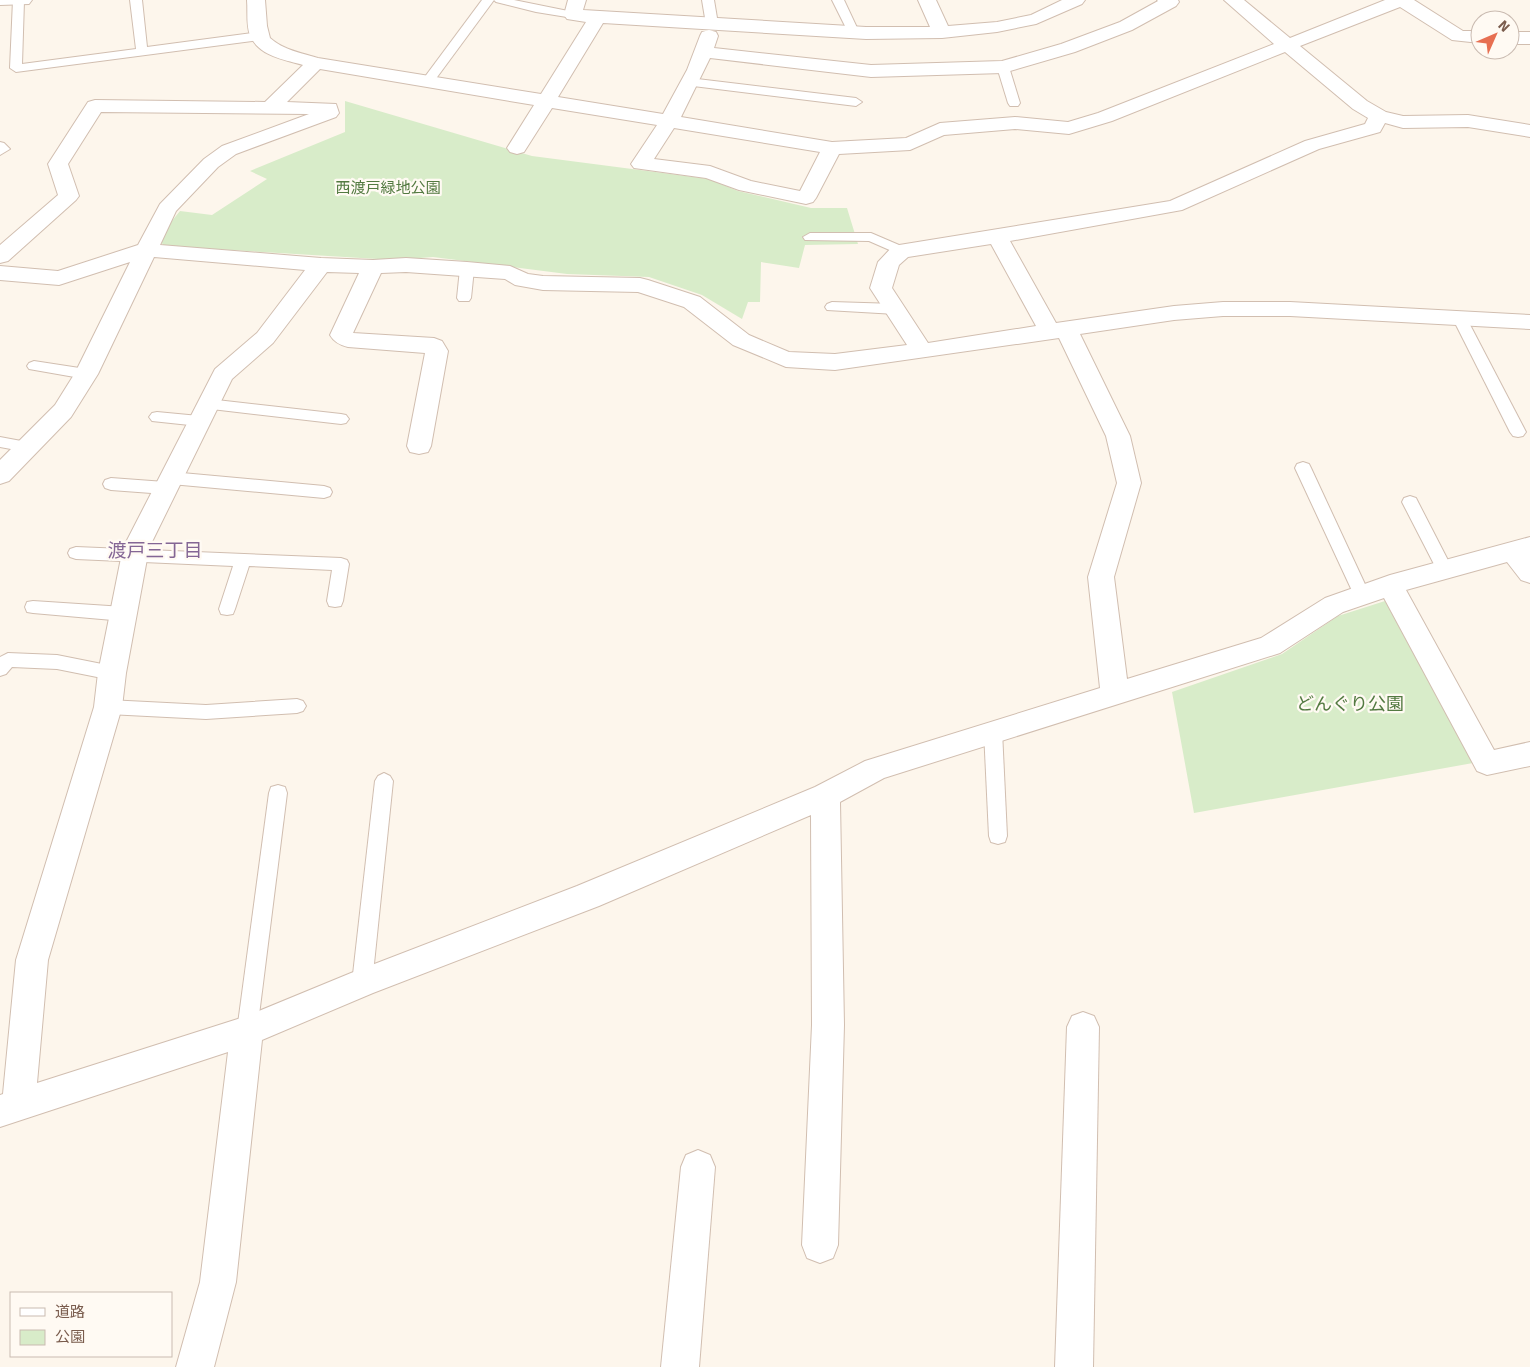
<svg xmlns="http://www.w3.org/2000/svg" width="1530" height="1367" viewBox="0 0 1530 1367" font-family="Signika,'Noto Sans JP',sans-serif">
<rect width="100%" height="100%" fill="#fdf6ec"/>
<g fill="#d8ecc9">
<polygon points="345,101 532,156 709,179 738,191 811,208 847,208 858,244 805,245 799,268 761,262 760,302 748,302 742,319 702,295 649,277 567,274 433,257 394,260 164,246 158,238 180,211 212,215 267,179 250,171 345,132"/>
<polygon points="1385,601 1473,763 1194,813 1172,692 1282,654 1338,616"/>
</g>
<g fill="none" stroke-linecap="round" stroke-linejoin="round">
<defs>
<g id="service">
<polygon points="13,0 24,1 22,64 136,49 130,0 142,0 147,47 259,32 265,36 259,40 16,72 10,68"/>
<polygon points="482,0 494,0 432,84 424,84 422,81 424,78"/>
<polygon points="494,0 514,0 573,12 579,15 573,18 536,12 496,2"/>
<polygon points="702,0 714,0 718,24 716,26 708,26 706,24"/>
<polygon points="832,0 844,0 859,32 857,34 849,34"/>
<polygon points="1003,63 1009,67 1020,103 1018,106 1010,106 1008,103 997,67"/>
<polygon points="689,78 856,98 862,102 856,106 685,85 683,82 685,79"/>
<polygon points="0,142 4,143 10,149 0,155"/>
<polygon points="810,233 871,233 906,248 908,251 901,255 869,241 805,240 803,237"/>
<polygon points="467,265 472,266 474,269 471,298 469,301 459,301 457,298 460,269 462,266"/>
<polygon points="832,302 896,304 901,306 903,309 901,312 896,314 827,310 825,307 827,304"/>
<polygon points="1460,314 1465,316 1467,319 1526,432 1523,436 1518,437 1513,436 1510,432 1453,319 1455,316"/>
<polygon points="34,361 86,369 91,370 93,374 91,378 86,379 29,369 27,366 29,363"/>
<polygon points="208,399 341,414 346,415 349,419 346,423 341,424 203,408 200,404 203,400"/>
<polygon points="157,412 199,416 204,417 207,421 204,425 199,426 152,421 149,417 152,413"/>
<polygon points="0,437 32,443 35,447 32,451 27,452 0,447"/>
<polygon points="1303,462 1309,464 1311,468 1370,595 1368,600 1362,601 1356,600 1354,595 1295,468 1297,464"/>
<polygon points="171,472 324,486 330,488 332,492 330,496 324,498 171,484 165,482 163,478 165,474"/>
<polygon points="111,478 165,482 171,484 173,488 171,492 165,494 111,490 105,488 103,484 105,480"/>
<polygon points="1410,496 1416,498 1418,502 1453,570 1451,574 1445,576 1439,574 1437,570 1402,502 1404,498"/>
<polygon points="76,547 341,558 347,560 349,564 343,601 341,606 335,607 329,606 327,601 332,570 249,566 235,609 233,614 227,615 221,614 219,609 233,566 76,559 70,557 68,553 70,549"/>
<polygon points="33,601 124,607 130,609 132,614 130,619 124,621 33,613 27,612 25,607 27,602"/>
<polygon points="8,653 57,655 112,666 118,668 121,673 118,678 112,680 57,669 12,667 6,674 0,676 0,657"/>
<polygon points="297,699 303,701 306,706 303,711 297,713 206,719 108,714 102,712 99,707 102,702 108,700 206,705"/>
<polygon points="993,724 999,726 1002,731 1007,836 1005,842 998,844 991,842 989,836 984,731 987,726"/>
<polygon points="384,773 390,776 393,781 372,983 369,990 362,992 355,990 352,983 375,781 378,776"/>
<polygon points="278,785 285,787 287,793 257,1031 254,1038 247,1041 240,1038 237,1031 269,793 271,787"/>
</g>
<g id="minor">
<polygon points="0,0 32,0 29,4 0,5"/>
<path d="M247 0H265L267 26 270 38C283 50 302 53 318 58L541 94 586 22 567 19 564 15 568 0H586L583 10 866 27H930L918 0H936L948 26 997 22 1031 15 1062 0H1085L1082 4 1036 24 997 32 942 38 866 39 603 23 558 97 663 114 687 70 700 36 702 32 709 30 716 32 718 36 714 48 871 65 1002 61 1061 44 1120 22 1158 1 1157 0H1178L1179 2 1176 6 1132 30 1075 52 1003 73 871 77 710 58 681 117 832 142 906 138 940 123 1015 117 1068 122 1098 113 1274 44 1224 0H1244L1290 38 1385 0H1414L1463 31H1480V43L1452 40 1400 7 1300 46 1367 101 1386 112 1403 116 1468 115 1530 125V137L1468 127 1403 128 1385 123 1380 132 1319 149 1182 210 1010 241 1056 323 1174 306 1223 302H1290L1530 315V329L1290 316H1223L1174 320 1080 334 1130 436 1141 483 1114 577 1127 679 1261 638 1325 598 1390 575 1530 537V583L1521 580 1507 562 1406 590 1494 750 1530 742V766L1487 775 1477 771 1384 598 1343 612 1280 653 884 778 840 802 844 1025 838 1245 833 1258 820 1263 807 1258 802 1245 812 1025 811 815 599 906 373 993 262 1040 236 1282 214 1367H176L200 1282 228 1052 0 1127V1095L3 1094 16 960 94 707 98 673 123 548 215 369 257 333 305 270 154 257 98 374 71 417 9 481 0 484V460L55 405 75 373 130 262 59 285 0 280V266L58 271 138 245 160 204 204 159 222 146 309 114 101 112 68 164 79 196 76 200 8 261 0 263V245L58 195 48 164 88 102 95 100 265 102 303 65C285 60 258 56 250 35 246 25 248 11 247 0ZM1285 52 1353 109 1368 118 1365 124 1305 141 1170 201 893 246 878 262 870 288 907 345 835 354 789 352 749 335 700 297 648 280 640 278 543 276 528 274 510 266 467 262 406 258 373 260 321 258 160 245 176 211 218 167 236 154 336 117 339 113 336 104 287 102 320 69 534 105 507 148 510 152 517 154 524 152 552 108 657 125 631 164 634 168 706 178 739 190 806 204 813 202 816 198 839 154 910 150 944 135 1015 129 1069 134 1112 121ZM674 128 820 152 800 191 751 181 710 166 654 159ZM991 244 1036 326 928 343 892 288 899 265 908 257ZM327 272 359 273 330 335C334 342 340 345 348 347L425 353 407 446 410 452 419 454 428 452 431 446 448 351 442 341 434 338 353 333 381 273 406 272 505 279 515 285 543 290 638 292 684 307 733 345 786 367 835 370 1059 338 1106 436 1117 483 1088 577 1100 688 865 761 815 787 577 886 351 973 244 1017 37 1083 48 960 122 707 126 673 149 548 232 379 273 343Z"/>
<rect x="1510" y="32" width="20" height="12"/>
<polygon points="1083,1012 1094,1016 1099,1027 1093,1367 1055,1367 1067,1027 1072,1016"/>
<polygon points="698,1150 710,1155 715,1167 699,1367 661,1367 681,1167 686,1155"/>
</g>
</defs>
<use href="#service" stroke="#d1beb0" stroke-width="2"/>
<use href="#minor" stroke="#d1beb0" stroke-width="2"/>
<use href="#service" fill="#fff" fill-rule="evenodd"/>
<use href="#minor" fill="#fff" fill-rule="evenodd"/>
</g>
<g text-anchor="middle" stroke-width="4.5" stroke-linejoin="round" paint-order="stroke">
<g font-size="15" fill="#537a41" stroke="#fffaf3">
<text x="388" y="193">西渡戸緑地公園</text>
</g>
<g font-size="18" fill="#537a41" stroke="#fffaf3">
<text x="1350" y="710">どんぐり公園</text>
</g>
<g font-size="19" fill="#846695" stroke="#fffaf3">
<text x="155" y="557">渡戸三丁目</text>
</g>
</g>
<rect x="10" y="1292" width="162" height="65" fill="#fffaf3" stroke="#cabbb1"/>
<rect x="20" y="1308" width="25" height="8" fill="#ffffff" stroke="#cabbb1"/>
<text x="55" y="1317" font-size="15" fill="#7a5c4d">道路</text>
<rect x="20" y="1330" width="25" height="15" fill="#d8ecc9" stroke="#cabbb1"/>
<text x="55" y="1342" font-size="15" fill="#7a5c4d">公園</text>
<g transform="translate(1495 35) rotate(45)"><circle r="24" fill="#fffaf3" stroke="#cabbb1"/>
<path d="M0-4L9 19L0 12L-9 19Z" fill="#e76f51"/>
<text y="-8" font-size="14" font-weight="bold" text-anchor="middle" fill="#7a5c4d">N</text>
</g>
</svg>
